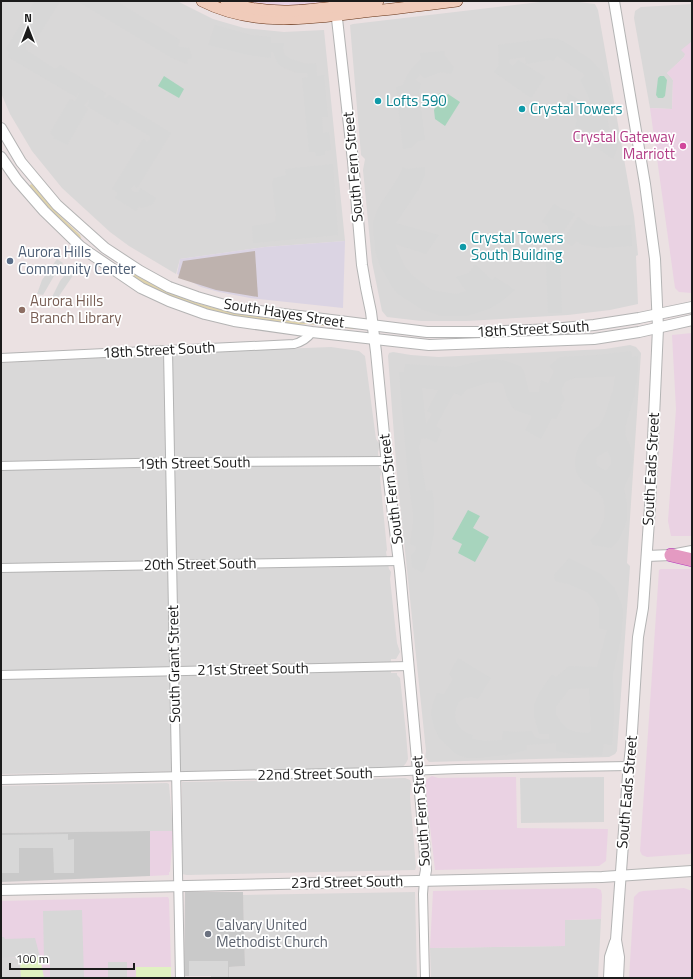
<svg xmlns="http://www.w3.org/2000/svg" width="693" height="979" viewBox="0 0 693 979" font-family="'Titillium Web',sans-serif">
<rect width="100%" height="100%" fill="#ebe1e2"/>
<g fill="#d9d8d8">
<polygon points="1,1 177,1 213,19 244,28 284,32 324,30 345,241 265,247 180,259 176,274 129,246 110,232 62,188 32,151 10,114 1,93"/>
<polygon points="548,1 571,1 595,4 598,10 634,216 638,255 636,256 638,304 610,310 568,315 467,321 421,321 387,317 382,311 372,262 363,170 365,159 361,155 350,25 353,24"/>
<polygon points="692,4 691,42 684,57 667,73 673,80 672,109 650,108 634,18 635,11 641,7"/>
<polygon points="630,345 636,347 641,353 627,563 630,566 617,751 615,754 609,757 429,762 425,757 426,751 397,475 388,356 389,353 393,352 411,355 438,357 605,349"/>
<polygon points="331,347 359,351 365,356 376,439 380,445 378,452 379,467 382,471 380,477 387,550 386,552 389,569 391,572 390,579 397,643 400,652 396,659 391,659 391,673 397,673 397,675 400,678 406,733 408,759 406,763 402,768 1,774 1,363 158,354"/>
<polygon points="405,778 410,780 411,784 410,796 416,867 415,870 187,875 182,874 182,782"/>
<polygon points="167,783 169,784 173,831 1,833 1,786"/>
<polygon points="415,892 417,978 229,978 229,967 245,966 243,895"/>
<polygon points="601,919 598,978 431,978 430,948 565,946 565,920"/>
<polygon points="1,958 20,958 21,978 1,978"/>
</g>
<g fill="#ead2e3">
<polygon points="226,1 335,1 306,9"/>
<polygon points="692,35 692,293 679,292 675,288 650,108 672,109 673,80 667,73 684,57 685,54 681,50 691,42"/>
<polygon points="692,333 692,536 671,536 668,521 676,409 672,335"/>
<polygon points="661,569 692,569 692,853 689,854 647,857 642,855 640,851 659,570"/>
<polygon points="432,776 438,778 516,777 517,828 608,829 606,861 599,866 435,870 425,783 427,779"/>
<polygon points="150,831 173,831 170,872 169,872 169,875 150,876"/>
<polygon points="596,888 601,890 602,895 601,919 565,920 565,946 430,948 433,891"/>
<polygon points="684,888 692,891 692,978 629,978 634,897 639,892 643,891"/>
<polygon points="168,897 169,899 171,967 136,967 136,978 44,978 39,957 1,958 1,901"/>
</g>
<polygon fill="#dbd4e3" points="345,241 343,308 250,298 219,292 201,287 177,274 180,259 265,247"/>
<g fill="#c9c9c9">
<polygon points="150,831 150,876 1,882 1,833"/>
<polygon points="185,892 243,892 245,966 229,967 229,978 212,978 211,976 184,976"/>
</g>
<polygon fill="#beb2ae" points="255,251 258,297 216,290 178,278 183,261"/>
<g fill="#e0d4ad">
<polygon points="31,184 33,185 56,212 80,235 81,238 80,239 79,239 57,219 29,187"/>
<path d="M125 268C148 283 171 295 197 303 247 319 302 322 354 328V329L308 324 292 325 211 312 152 290 122 270Z"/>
</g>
<g fill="#e1f1c2">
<polygon points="40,957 44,978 21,978 20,958"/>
<rect x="136" y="967" width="35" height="11"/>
</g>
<g fill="#d7d7d7" fill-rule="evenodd">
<polygon points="35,1 60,1 32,46 28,43 26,44 26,50 55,69 57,68 60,65 106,93 104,96 105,98 106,98 109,95 171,133 137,188 134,185 131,188 132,191 134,192 138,192 140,188 156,198 152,205 142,208 139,206 136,211 115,198 117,195 117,192 112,189 143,139 147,142 150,140 150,137 148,135 123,120 121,119 118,125 87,106 89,102 88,100 84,105 88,109 67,145 53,138 54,136 50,133 70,99 75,101 79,93 78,93 76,97 8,57 10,52 6,49"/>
<polygon points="77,1 116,1 180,40 178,45 180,47 189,48 192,58 188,59 187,64 172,58"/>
<polygon points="215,25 251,35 271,37 271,43 284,43 283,50 285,55 291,59 306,64 316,63 317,76 324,75 328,117 322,117 323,133 329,132 331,150 325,151 325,155 318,156 316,156 315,152 309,152 302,78 308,77 307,73 297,73 282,67 278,64 273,52 271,52 271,58 248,55 208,45"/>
<polygon points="549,38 558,39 565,42 591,60 602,72 609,88 613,107 606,109 611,141 619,142 617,149 613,159 593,145 595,133 575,127 577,119 562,110 567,100 568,93 588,105 591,105 588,96 580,80 585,75 557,56 553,61 550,60 526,64 525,57 510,59 509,63 513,66 518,60 545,77 531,98 494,72 499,65 498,45"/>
<polygon points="444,51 445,56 454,68 451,74 441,72 425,78 420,74 415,80 421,84 419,92 425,140 418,141 410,148 403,149 396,87 403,85 407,76 413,67 421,60 420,53"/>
<polygon points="333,164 338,235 253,243 252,226 271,223 275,221 276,216 272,183 274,178 286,175 285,169"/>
<polygon points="403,167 407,169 425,167 425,175 419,189 396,223 439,235 426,254 395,244 404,265 411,274 430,289 437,291 456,294 466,291 456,277 469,273 475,264 492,280 495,277 515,290 501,302 489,309 477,313 466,316 441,316 421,309 398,294 392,287 380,266 375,250 373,223 378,208 397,179"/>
<polygon points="554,204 560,208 570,211 575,214 557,241 551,237 547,225 542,222"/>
<polygon points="578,217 587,224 600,227 631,225 632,246 603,248 583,245 576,241 572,246 563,240"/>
<polygon points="57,259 63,263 54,276 43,295 37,294 42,280"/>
<polygon points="546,261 560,261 562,313 548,313"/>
<polygon points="69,270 74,274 57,299 52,297 60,281"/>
<path d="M631 351 632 357 638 356V370L634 397 626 424 625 434 632 451 633 460 631 472 624 488 627 505V520L623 531 618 541 611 548 593 545 590 540 599 531 604 519 605 509 603 499 599 493 583 482 576 472 575 463 576 454 579 446 589 432 599 426 605 415 613 390 615 376 574 378 565 382 561 391 565 400 561 405 562 408 556 419 552 418 541 439 525 430 532 416 517 411 512 407 507 398 503 384 497 382 487 383 466 390 461 396 454 393 436 426 442 430 436 443 426 438 421 439 419 448 426 491 432 490 434 501V533L430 554 423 573 412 567 411 555 415 551 416 547 410 544 413 524V513L408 478 399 372H404L405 364 456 367 483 360 494 359 506 361 520 366 524 371 529 392H539L541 380 548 383 554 371 549 366 560 357 597 355ZM422 388 438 390 427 411 432 414 426 424ZM607 451 611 459V464L606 471 598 466 596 462 597 457Z"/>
<path d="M569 558 601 574 614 587 622 605 623 613 621 638 613 674 614 715 612 745 604 744 602 755 592 756 578 755 556 751V743L526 745 527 750 507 755 476 758H467L456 754 439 738 434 727 431 715 433 703 437 693 444 694 453 679 449 674 458 658 491 678 478 699 471 697 465 698 459 702 456 708 455 715 456 722 461 729 467 733 473 735 472 739 485 741 502 740 503 731 516 732 532 731 535 737 541 739H549V734H539L534 716V705L539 693 552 674 556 677 569 666 597 667 607 630 599 628V608L594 599 587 592 568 584 555 581 554 575ZM589 688 591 731 588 733 576 732 568 729 560 721 556 715V707L569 689Z"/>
<polygon points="604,777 604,822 521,823 520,778"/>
<polygon points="68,834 68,840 74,839 74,873 54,873 53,848 19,848 19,873 1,873 1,835"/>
<polygon points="82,910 84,978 50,978 50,960 44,960 43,911"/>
<polygon points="1,937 4,937 5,939 35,938 40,957 1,958"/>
<polygon points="189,961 228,961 228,978 212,978 211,976 189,976"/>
<rect x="108" y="962" width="19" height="16"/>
</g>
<g fill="#a7d4bd">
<polygon points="164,76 184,89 179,98 158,86"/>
<polygon points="660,76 664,76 667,80 665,96 663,98 658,98 656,95 658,78"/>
<polygon points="440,93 445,97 448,94 460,102 445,126 435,119 434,110 436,106 434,99"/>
<polygon points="468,510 480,516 473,528 489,537 475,562 458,553 462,544 452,539"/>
</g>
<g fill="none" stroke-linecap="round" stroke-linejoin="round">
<defs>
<g id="minor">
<polyline points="168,350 180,978"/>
<path d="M1 358 294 344C302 342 307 339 312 332"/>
<polyline points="1,466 180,462 387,461"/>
<polyline points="1,568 399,561"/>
<polyline points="1,675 409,666"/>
<polyline points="1,780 380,772 458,769 629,766"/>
<polyline points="424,881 423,894 425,978"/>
</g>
<g id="tertiary">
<polyline points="335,1 353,161 362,265 366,288 371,312 376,352 387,465 400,571 423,826 426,870 424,881"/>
<polyline points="614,1 645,184 655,259 658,328 650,506 643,608 638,637 631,747 628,775 616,940 619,957 618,978"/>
<polyline points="1,128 21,162 57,205 105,248 140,271 169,287 197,297 235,308 427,332 483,332 553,329 594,325 639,318 692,307"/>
<polyline points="1,157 17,180 44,211 80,246 91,254 141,288 169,301 205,314 234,321 312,332 429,345 594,339 639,332 692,320"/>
<polyline points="647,556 671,555 692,551"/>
<polyline points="1,890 602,877 692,871"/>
<polyline points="609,978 610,957 615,942"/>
</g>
<g id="secondary">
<path d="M202 1C253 27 309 19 363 12 394 9 426 5 457 1"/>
<path d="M226 1C273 20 329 7 378 1"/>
</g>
<polyline id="trunk" points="671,555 692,560"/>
</defs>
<use href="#minor" stroke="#b4b4b4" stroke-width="10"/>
<use href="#tertiary" stroke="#b4b4b4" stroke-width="12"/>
<use href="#secondary" stroke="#622f12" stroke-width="12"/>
<use href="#trunk" stroke="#b439be" stroke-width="14"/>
<use href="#minor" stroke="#fff" stroke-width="8"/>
<use href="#tertiary" stroke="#fff" stroke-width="10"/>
<use href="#secondary" stroke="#f0cbba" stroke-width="11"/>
<use href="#trunk" stroke="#e49ac2" stroke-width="13"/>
</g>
<g fill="#0f9aa8" stroke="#fff" stroke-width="1.5">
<circle cx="378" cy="101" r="4"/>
<circle cx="522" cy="109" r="4"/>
<circle cx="463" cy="247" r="4"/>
</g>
<circle fill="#d1479c" stroke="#fff" stroke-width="1.5" cx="683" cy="146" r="4"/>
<circle fill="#5c6f8a" stroke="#fff" stroke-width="1.5" cx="10" cy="261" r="4"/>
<circle fill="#8d6e63" stroke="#fff" stroke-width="1.5" cx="22" cy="310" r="4"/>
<circle fill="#6b7280" stroke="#fff" stroke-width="1.5" cx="208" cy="934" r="4"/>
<g text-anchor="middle" stroke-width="3.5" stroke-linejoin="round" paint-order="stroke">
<g font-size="15" fill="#0d838f" stroke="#fff" text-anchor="start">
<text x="386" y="106">Lofts 590</text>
<text x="530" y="114">Crystal Towers</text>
<text x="471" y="243">Crystal Towers<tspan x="471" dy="17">South Building</tspan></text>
</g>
<g font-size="15" fill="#b23c85" stroke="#fff" text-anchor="end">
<text x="675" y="142">Crystal Gateway<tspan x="675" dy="17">Marriott</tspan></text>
</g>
<g font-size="15" fill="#1b1b1b" stroke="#fff">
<text transform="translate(353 167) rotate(-95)" y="5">South Fern Street</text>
<text transform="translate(284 313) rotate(9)" y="5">South Hayes Street</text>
<text transform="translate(533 329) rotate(-3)" y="5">18th Street South</text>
<text transform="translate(159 350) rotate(-3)" y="5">18th Street South</text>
<text transform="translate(194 463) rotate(-1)" y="5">19th Street South</text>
<text transform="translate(651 469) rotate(-87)" y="5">South Eads Street</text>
<text transform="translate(391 489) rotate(-97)" y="5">South Fern Street</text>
<text transform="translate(200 564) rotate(-1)" y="5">20th Street South</text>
<text transform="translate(174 664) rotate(-91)" y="5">South Grant Street</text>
<text transform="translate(253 669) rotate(-1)" y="5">21st Street South</text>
<text transform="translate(315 774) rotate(-1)" y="5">22nd Street South</text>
<text transform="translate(627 792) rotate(-85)" y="5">South Eads Street</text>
<text transform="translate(421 811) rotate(-94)" y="5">South Fern Street</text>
<text transform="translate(347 882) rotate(-1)" y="5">23rd Street South</text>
</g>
<g font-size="15" fill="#4e5e75" stroke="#fff" text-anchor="start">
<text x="18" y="257">Aurora Hills<tspan x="18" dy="17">Community Center</tspan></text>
</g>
<g font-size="15" fill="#785e54" stroke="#fff" text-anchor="start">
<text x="30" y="306">Aurora Hills<tspan x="30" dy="17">Branch Library</tspan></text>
</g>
<g font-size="15" fill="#5b616d" stroke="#fff" text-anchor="start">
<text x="216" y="930">Calvary United<tspan x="216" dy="17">Methodist Church</tspan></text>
</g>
</g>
<rect width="693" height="979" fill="none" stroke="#1b1b1b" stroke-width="4"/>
<g transform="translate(28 28)" stroke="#ffffff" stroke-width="3" paint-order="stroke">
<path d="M0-3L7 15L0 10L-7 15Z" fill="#1b1b1b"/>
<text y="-6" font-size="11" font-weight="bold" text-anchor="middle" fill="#1b1b1b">N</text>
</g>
<path d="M10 963v6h124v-6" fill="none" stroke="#1b1b1b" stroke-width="2"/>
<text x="16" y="963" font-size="12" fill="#1b1b1b" stroke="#ffffff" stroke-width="3" paint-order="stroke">100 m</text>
</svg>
